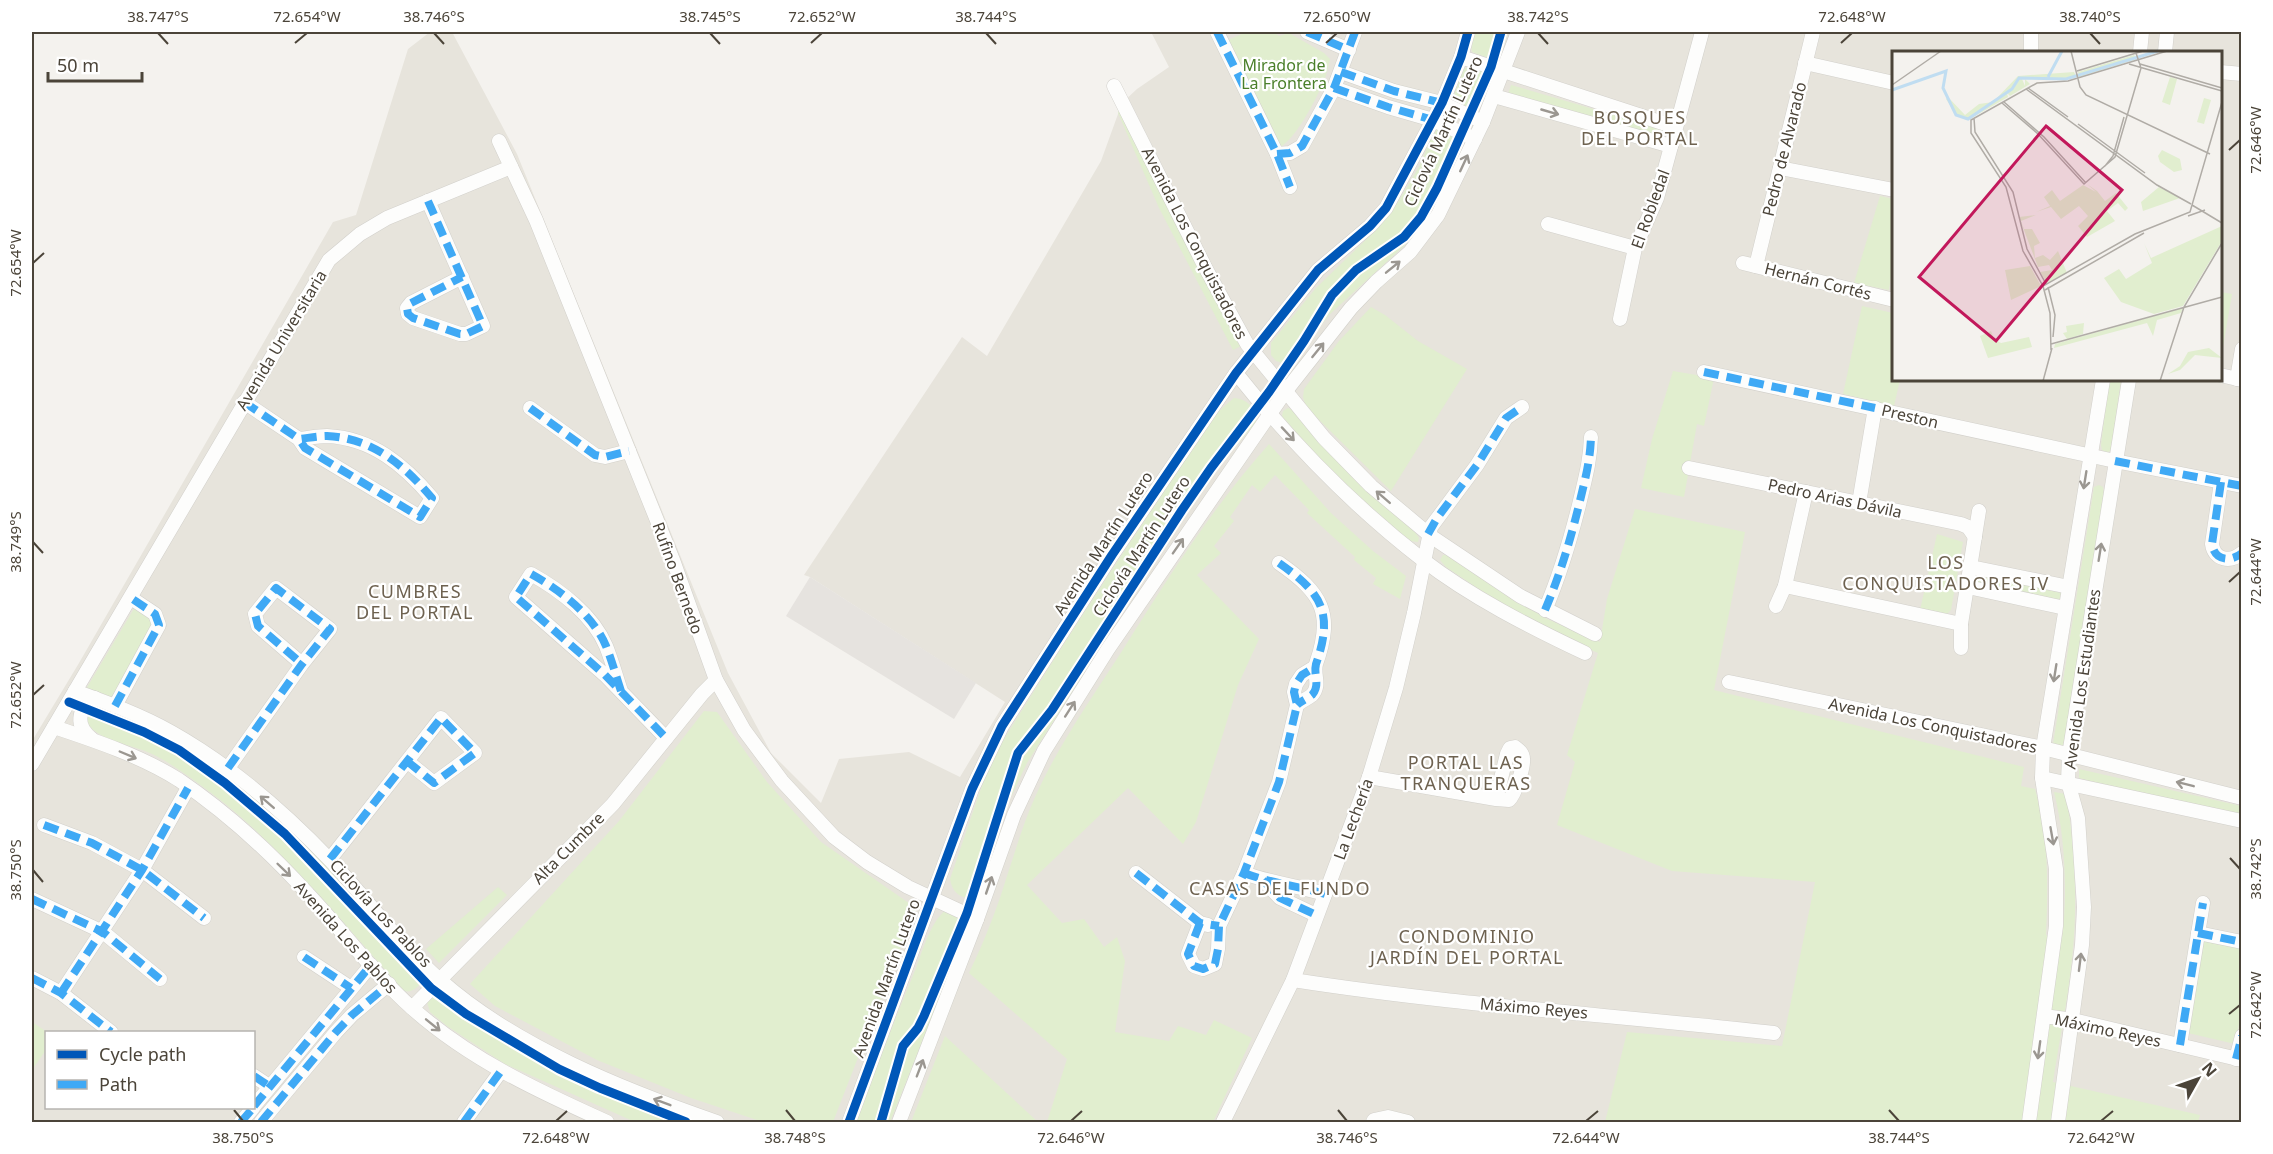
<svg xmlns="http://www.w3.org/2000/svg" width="2273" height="1154" viewBox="0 0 2273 1154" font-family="'Noto Sans',sans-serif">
<rect width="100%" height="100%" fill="#f4f2ee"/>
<path fill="#e7e4dc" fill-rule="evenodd" d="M430 32H452L517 154 728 673 771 753 821 803 839 759 909 752 960 777 1005 702 810 577 804 575 962 337 987 356 1101 161 1122 103 1137 89 1169 67 1151 32H2241V1122H32V741L79 663 333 222 356 215 408 49ZM1894 52H2220V380H1894ZM46 1032H254V1108H46Z"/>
<g fill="#e1eecf">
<path d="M1246 32H1273L1279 36 1289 33 1324 53 1330 59C1328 66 1327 74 1324 81 1316 99 1296 139 1280 147L1226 41Z"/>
<polygon points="1474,32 1508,32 1500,58 1494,60 1472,52 1471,43"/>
<path d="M1474 67 1488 72C1492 84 1484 105 1473 110L1458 103 1454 95 1463 70 1466 68Z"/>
<polygon points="1511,85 1662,129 1659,139 1508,94"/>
<polygon points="1122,103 1241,346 1233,350 1159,208 1118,113"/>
<path d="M1439 127 1463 139C1453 172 1425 220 1404 246L1329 315 1296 359 1286 364 1276 361 1271 355V343L1316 288 1375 231 1398 202 1420 165 1431 138Z"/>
<polygon points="1880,196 1893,199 1894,257 1889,290 1854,283"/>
<polygon points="2221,292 2232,294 2221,359 2220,359"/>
<polygon points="1862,306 1893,313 1894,380 1900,380 1894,406 1843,394"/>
<polygon points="1371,307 1385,315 1418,341 1467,369 1391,491 1306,407 1303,397 1304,389 1339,341"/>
<polygon points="1673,371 1714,378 1704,426 1697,424 1684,497 1641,488 1652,439"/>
<polygon points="2109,380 2121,380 2111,450 2107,453 2102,450 2101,445"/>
<path d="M1234 398C1244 399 1250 403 1256 412V422L1218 467 1138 587 1027 763 1009 801 978 893 973 898C960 899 952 892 950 879L989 765 1001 744C1051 663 1102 584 1155 505 1177 470 1201 423 1234 398Z"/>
<path d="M1288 408 1293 410 1352 477 1413 529 1419 538 1418 542 1410 541C1364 502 1321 462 1282 416L1283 411Z"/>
<path d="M1269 444 1331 513 1373 551 1406 576 1400 599 1373 584 1376 578 1354 560 1355 557 1307 513 1309 510 1275 475 1260 492 1252 485 1230 517 1234 521 1214 546 1221 553 1197 575 1259 639 1238 685 1196 822 1183 844 1128 788 1027 885 1062 923 1084 919 1104 947 1117 937 1125 961 1115 1032 1169 1041 1178 1026 1206 1035 1214 1020 1252 1038 1213 1122H1047L1067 1059 969 973C984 942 997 909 1007 876 1016 849 1024 821 1036 795 1058 746 1093 696 1122 651 1168 578 1212 508 1269 444Z"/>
<polygon points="2099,485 2103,487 2104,494 2065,746 2053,744 2094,487"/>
<path d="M1635 509 1745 532 1714 690 2024 767 2021 786 2035 789C2049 837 2048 885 2046 935L2062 938C2068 895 2065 835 2054 792L2066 794C2075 847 2078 905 2072 959 2068 1000 2059 1041 2053 1082L2200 1115 2198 1122H1605L1627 1032 1782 1046 1815 882 1672 871 1557 825 1575 762 1567 755 1598 653 1556 635 1504 606 1446 567 1440 560 1443 555H1446L1545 618 1600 642 1607 599Z"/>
<polygon points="1937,534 1963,542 1951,610 1945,616 1920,610"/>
<polygon points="1979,574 2061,593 2059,601 1978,583 1974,578"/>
<polygon points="135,607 154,623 111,699 86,689"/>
<path d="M93 706H100C123 716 149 724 171 737 264 792 340 876 408 959 415 967 429 980 416 988 412 991 409 992 404 991 338 918 276 838 195 781 181 771 167 761 152 754 132 744 96 742 85 719Z"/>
<polygon points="704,711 717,712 767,782 821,842 916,908 833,1122 763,1122 691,1098 597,1060 495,1006 470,984 619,821"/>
<polygon points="2079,769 2241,806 2241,816 2138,793 2079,778"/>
<polygon points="498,887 507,895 439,963 426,949"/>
<path d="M945 911 966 921 968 927 890 1122H855C875 1071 895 1019 916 968 922 952 931 921 945 911Z"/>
<polygon points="2202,938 2241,946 2241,1015 2235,1044 2188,1033"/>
<polygon points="443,992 449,994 514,1039 704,1122 635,1122 505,1064 447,1026 430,1012 427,1002 437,994"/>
<polygon points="32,1022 47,1032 46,1050 32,1070"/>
<polygon points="945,1036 1038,1122 911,1122"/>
</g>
<polygon fill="#e6e3df" points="810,577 976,683 954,719 786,616"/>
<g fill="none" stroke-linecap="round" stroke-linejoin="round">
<defs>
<g id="minor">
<polyline points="1217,32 1277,154 1290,187"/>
<polyline points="1307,32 1349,50"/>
<polyline points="2031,52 2031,32"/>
<polyline points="2140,52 2142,32"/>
<polyline points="2165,52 2167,32"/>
<polyline points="1461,57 1675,127"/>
<polyline points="1805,63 1894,83"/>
<polyline points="1341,72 1394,91 1442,103 1483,122"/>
<polyline points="2220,72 2242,74"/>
<polyline points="1114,86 1205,267 1247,344 1324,438 1371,486 1432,537 1520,596 1595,634"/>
<polyline points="1334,88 1388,107 1433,120 1475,139"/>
<polyline points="1494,96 1671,146"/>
<polyline points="499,141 536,220 629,451 673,560 716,680 744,730 782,781 834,837 867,862 908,887 977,919"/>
<polyline points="1277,154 1290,153 1302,146 1334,88 1355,32"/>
<polyline points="1780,168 1894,190"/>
<polyline points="428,201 483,326 466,334 460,334 413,318 408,314 407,308 411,303 462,277"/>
<polyline points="1548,224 1635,248"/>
<polyline points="1743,263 1894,300"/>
<polyline points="1756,266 1813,32"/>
<polyline points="1620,319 1635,248 1657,198 1702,32"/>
<polyline points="1704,372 2115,461 2242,486"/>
<path d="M1236 373C1291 442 1353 506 1423 560 1471 597 1530 627 1585 653"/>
<polyline points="2220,375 2242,380"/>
<polyline points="2237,379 2242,349"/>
<path d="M244 402 299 439C308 438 318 436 327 436 372 438 404 465 432 498L420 517 305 448 299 439"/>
<polyline points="530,408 595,455 605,457 629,451"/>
<polyline points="1689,468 1961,524 1968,527 1975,537"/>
<path d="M2221 482 2212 544C2214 560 2230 563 2242 553"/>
<polyline points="1859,503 1875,408"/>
<path d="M1279 563C1322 593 1334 613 1316 664 1313 675 1321 685 1312 695 1307 699 1301 701 1297 705"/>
<polyline points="1971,567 2069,587"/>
<polyline points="1785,586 1961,624"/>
<polyline points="1968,587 2065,608"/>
<polyline points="1776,606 1785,586 1806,492"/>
<path d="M1545 610C1560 575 1570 541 1579 505 1585 479 1590 463 1591 437"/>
<polyline points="1961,648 1961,624 1979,511"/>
<polyline points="1729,682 2043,748 2242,798"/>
<path d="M75 691C108 703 141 715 171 732 230 765 283 811 330 860 367 899 399 944 440 980 514 1046 624 1090 717 1122"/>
<path d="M621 691C616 676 612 661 606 646 593 615 560 590 531 574L516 597 605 675 666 738"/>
<polyline points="115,706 159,625 155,614 131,598"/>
<path d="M54 727C96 741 141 756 179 780 226 812 270 852 308 894 343 931 374 974 412 1008 469 1059 538 1091 607 1122"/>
<path d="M92 739C75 726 77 709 95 698"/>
<polyline points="32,764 329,260 360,234 387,218 511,167"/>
<polyline points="228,768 302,664 330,629 276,588 255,614 258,626 302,664"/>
<path d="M1369 777 1496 799 1509 800C1515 794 1524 768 1523 759 1523 753 1519 750 1515 747L1510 748 1507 754 1496 799"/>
<polyline points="2042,778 2242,821"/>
<polyline points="44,825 92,843 142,870 204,918"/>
<polyline points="330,859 441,718 475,753 434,783 408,762"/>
<polyline points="1136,873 1200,923 1208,925"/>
<path d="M1244 873C1270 883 1299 886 1325 894"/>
<polyline points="1263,880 1280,898 1316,915"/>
<polyline points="32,899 103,932 160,979"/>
<polyline points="1200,923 1188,954 1194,966 1203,969 1215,964 1218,949 1219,926 1244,873 1279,782 1297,705 1294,692 1296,684 1302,675 1315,667"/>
<polyline points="2198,933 2242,942"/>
<polyline points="304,957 351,988"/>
<polyline points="32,978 61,993 111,1032"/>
<path d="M1293 980C1453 1005 1614 1015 1774 1033"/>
<polyline points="61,993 142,870 188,788"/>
<polyline points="412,1008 613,804 702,694 716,680"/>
<polyline points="2044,1016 2073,1020 2242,1060"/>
<polyline points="2180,1045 2203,903"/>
<polyline points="2236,1059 2242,1036"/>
<polyline points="254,1076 269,1086"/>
<polyline points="254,1106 371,965"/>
<polyline points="241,1122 253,1108"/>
<polyline points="261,1122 336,1032 352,1015 389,984"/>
<polyline points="464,1122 501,1071"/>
<polyline points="849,1122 972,789 1002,726 1112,555 1236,373 1318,270 1370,226 1386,208 1442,103 1461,57 1468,32"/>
<polyline points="899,1122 977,919 1014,815 1044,751 1108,649 1285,392 1351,308 1376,282 1410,252 1438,215 1483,122 1518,32"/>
<polyline points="1223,1122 1293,980 1369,777 1396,688 1414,613 1431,527 1477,465 1506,418 1522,407"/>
<polyline points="1373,1122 1374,1120 1388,1117 1408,1122"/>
<polyline points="2029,1122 2056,926 2056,869 2042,778 2043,748 2103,380"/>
<polyline points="2058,1122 2082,945 2084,907 2078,818 2068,782 2069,755 2129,380"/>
</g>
</defs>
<use href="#minor" stroke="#d2d0cb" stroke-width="15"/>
<use href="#minor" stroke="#fdfdfc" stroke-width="14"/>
<g stroke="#3fa9f5" stroke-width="8" stroke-dasharray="15 8" stroke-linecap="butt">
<polyline points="1217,32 1277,154 1290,187"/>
<polyline points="1307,32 1349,50"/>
<polyline points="1341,72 1394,91 1442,103"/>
<polyline points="1334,88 1388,107 1433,120"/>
<polyline points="1277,154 1290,153 1302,146 1334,88 1355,32"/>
<polyline points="428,201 483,326 466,334 460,334 413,318 408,314 407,308 411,303 462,277"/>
<polyline points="1704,372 1875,408"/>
<path d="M244 402 299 439C308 438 318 436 327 436 372 438 404 465 432 498L420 517 305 448 299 439"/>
<polyline points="530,408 595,455 605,457 629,451"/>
<polyline points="2115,461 2242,486"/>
<path d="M2221 482 2212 544C2214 560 2230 563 2242 553"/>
<polyline points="1428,534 1437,518 1477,465 1506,418 1522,407"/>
<path d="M1279 563C1322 593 1334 613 1316 664 1313 675 1321 685 1312 695 1307 699 1301 701 1297 705"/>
<path d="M1545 610C1560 575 1570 541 1579 505 1585 479 1590 463 1591 437"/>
<path d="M621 691C616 676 612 661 606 646 593 615 560 590 531 574L516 597 605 675 666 738"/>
<polyline points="115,706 159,625 155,614 131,598"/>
<polyline points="228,768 302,664 330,629 276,588 255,614 258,626 302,664"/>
<polyline points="44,825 92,843 142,870 204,918"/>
<polyline points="330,859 441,718 475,753 434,783 408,762"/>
<polyline points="1136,873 1200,923 1219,926"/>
<path d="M1244 873C1270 883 1299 886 1325 894"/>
<polyline points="1263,880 1280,898 1316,915"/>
<polyline points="32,899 103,932 160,979"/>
<polyline points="1200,923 1188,954 1194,966 1203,969 1215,964 1218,949 1219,926 1244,873 1279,782 1297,705 1294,692 1296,684 1302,675 1315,667"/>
<polyline points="2198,933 2242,942"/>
<polyline points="304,957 351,988"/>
<polyline points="32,978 61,993 111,1032"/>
<polyline points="61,993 142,870 188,788"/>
<polyline points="2180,1045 2203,903"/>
<polyline points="2236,1059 2242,1036"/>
<polyline points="254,1076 269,1086"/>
<polyline points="254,1106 371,965"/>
<polyline points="241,1122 253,1108"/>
<polyline points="261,1122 336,1032 352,1015 389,984"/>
<polyline points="464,1122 501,1071"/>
</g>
<defs>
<g id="cycleway">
<polyline points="69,702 144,732 179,750 225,783 285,834 431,988 466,1014 559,1069 600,1088 686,1122"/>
<polyline points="849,1122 972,789 1002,726 1112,555 1236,373 1318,270 1370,226 1386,208 1442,103 1461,57 1468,32"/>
<polyline points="881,1122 903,1046 918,1028 924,1016 967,913 1018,753 1052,710 1182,510 1211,468 1269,392 1304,341 1332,295 1356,270 1404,237 1421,217 1437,188 1491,67 1501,32"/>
</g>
</defs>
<use href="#cycleway" stroke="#fff" stroke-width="13"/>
<use href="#cycleway" stroke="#0057b8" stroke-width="9"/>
</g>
<defs><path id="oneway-shaft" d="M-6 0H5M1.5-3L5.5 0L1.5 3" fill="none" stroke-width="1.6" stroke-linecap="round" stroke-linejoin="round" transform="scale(1.5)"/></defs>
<g stroke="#9b9791">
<use href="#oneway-shaft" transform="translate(1550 112) rotate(16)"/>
<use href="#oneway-shaft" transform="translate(1464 163) rotate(-65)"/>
<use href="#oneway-shaft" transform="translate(1393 267) rotate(-39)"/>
<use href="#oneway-shaft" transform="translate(1318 350) rotate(-51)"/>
<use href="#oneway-shaft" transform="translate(1288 434) rotate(47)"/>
<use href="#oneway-shaft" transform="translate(2085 480) rotate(99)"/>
<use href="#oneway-shaft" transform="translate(1383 497) rotate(-139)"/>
<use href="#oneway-shaft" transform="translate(1178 546) rotate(-55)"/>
<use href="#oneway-shaft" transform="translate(2100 552) rotate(-81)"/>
<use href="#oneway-shaft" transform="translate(2055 673) rotate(99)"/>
<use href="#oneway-shaft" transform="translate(1070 709) rotate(-57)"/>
<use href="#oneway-shaft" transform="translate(128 755) rotate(23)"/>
<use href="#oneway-shaft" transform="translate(2185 784) rotate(-166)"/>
<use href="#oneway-shaft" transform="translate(267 802) rotate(-139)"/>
<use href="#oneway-shaft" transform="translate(2052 836) rotate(80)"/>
<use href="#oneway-shaft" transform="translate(284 870) rotate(44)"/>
<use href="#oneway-shaft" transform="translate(989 885) rotate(-71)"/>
<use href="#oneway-shaft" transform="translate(2080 962) rotate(-83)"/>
<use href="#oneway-shaft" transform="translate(433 1025) rotate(39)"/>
<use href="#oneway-shaft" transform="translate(2039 1050) rotate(98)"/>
<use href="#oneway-shaft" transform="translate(920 1068) rotate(-69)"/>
<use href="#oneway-shaft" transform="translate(662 1102) rotate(-159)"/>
</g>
<path fill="none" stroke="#4b4439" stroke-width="2" d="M158 33 168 44M434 33 444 44M710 33 720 44M986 33 996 44M1538 33 1548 44M2090 33 2100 44M295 43 307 33M811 43 822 33M1326 43 1337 33M1841 43 1852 33M2229 150 2240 140M33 263 44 253M33 542 43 553M2229 582 2240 572M33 695 44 685M2230 858 2240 869M33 870 43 882M2229 1014 2240 1005M234 1110 243 1121M786 1110 795 1121M1338 1110 1347 1121M1889 1110 1899 1121M556 1121 567 1111M1071 1121 1082 1111M1586 1121 1598 1111M2101 1121 2113 1111"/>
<g text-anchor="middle" stroke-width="4.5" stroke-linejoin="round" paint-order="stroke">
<g font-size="16" fill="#4a7f2a" stroke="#fff">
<text x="1284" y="71">Mirador de<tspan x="1284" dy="18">La Frontera</tspan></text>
</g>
<g font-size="16" fill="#4b4439" stroke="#fff">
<text transform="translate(1443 131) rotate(-65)" y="6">Ciclovía Martín Lutero</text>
<text transform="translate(1784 149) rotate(-76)" y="6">Pedro de Alvarado</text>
<text transform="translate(1650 209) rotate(-70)" y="6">El Robledal</text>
<text transform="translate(1195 243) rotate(63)" y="6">Avenida Los Conquistadores</text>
<text transform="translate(1818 281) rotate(14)" y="6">Hernán Cortés</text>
<text transform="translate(281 340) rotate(-59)" y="6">Avenida Universitaria</text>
<text transform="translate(1910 416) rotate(13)" y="6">Preston</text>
<text transform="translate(1835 498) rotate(12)" y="6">Pedro Arias Dávila</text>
<text transform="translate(1103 543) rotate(-57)" y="6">Avenida Martín Lutero</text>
<text transform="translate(1141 546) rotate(-57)" y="6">Ciclovía Martín Lutero</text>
<text transform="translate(678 578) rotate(70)" y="6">Rufino Bernedo</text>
<text transform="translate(2082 679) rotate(-82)" y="6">Avenida Los Estudiantes</text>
<text transform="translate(1933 725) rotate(12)" y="6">Avenida Los Conquistadores</text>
<text transform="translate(1353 819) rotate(-70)" y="6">La Lechería</text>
<text transform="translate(568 848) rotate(-45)" y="6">Alta Cumbre</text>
<text transform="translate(381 913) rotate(47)" y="6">Ciclovía Los Pablos</text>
<text transform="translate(346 937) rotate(48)" y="6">Avenida Los Pablos</text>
<text transform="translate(886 978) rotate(-70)" y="6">Avenida Martín Lutero</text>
<text transform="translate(1534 1008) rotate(5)" y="6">Máximo Reyes</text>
<text transform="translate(2108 1030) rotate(12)" y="6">Máximo Reyes</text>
</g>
<g font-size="18" letter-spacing="1.5" fill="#6e6250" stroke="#fff">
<text x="1640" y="124">BOSQUES<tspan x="1640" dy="21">DEL PORTAL</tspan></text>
<text x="1946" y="569">LOS<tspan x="1946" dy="21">CONQUISTADORES IV</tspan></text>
<text x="415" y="598">CUMBRES<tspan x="415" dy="21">DEL PORTAL</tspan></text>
<text x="1466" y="769">PORTAL LAS<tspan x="1466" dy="21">TRANQUERAS</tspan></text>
<text x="1280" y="895">CASAS DEL FUNDO</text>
<text x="1467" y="943">CONDOMINIO<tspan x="1467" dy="21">JARDÍN DEL PORTAL</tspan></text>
</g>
</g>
<g transform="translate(1892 51)">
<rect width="330" height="330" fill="#f4f2ee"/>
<path d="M242 4 245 8 187 26 186 21ZM182 21 184 25 170 29 130 28 133 35V28L138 33 118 45 115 42 116 46 78 68 65 65 54 48 56 46 73 64 87 53 101 51 126 25ZM278 26 285 28 278 54 270 51ZM312 47 319 49 312 73 305 71ZM270 99 288 108 290 119 282 121 268 111 266 105ZM195 133 205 140 213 150 224 142 236 157 233 160 226 152 215 160 223 170 195 186 186 175 196 165 187 155 169 168 159 156 144 161 158 155 152 146 160 139 168 150 191 134 204 141ZM267 136 288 147 251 160 249 151ZM144 164 129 170 132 178H140L148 192 142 195 143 207 151 204 158 209 166 200 175 222 155 232 148 221 160 219 157 214 146 216 127 166ZM330 175V190L291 255 262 263 229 251 212 227 227 218 234 228 260 212 252 192 259 207ZM138 215 149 235 119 249 113 219ZM291 257 289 262 265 269 261 285 255 272 162 297 163 293ZM192 272 191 283 175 288 171 282 175 281 174 275ZM99 280 102 288 109 292 137 286 140 296 96 307 88 285ZM317 297 330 307 303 304 288 319 276 323 288 315 296 301Z" fill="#e1eecf"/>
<path fill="none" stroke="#c0ddf1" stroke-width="3" d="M156 26 170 0M0 39 54 20 51 37 64 64 76 68 120 38 127 27 174 28 266 0"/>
<path fill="none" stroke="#b0aca6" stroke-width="1.5" d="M179 0 188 36 194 44 318 103M237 13 330 40M248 13 330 37M185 20 251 0M0 34 49 0M136 37 176 66M134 38 265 134 299 153M112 51 152 86 194 132M110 52 146 83 192 133 223 106 249 17 244 2M82 67 83 81 121 141 135 198 154 233M186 73 253 122M213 115 221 105 232 66M300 154 330 172M296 165 313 159M151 235 131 200 114 136 79 82V69L145 32 176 30 275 0M156 236 163 264 161 286M153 239 252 182M159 293 330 246M159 299 158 262 151 235 243 183 298 161 330 51M151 330 160 297M268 330 292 256 330 192"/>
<path fill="#c2185b" fill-opacity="0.15" stroke="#c2185b" stroke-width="3" d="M154 75 230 139 104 290 27 226Z"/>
<rect width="330" height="330" fill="none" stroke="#4b4439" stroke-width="3"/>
</g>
<rect width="2273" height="1154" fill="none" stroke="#ffffff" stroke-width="66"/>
<rect x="45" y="1031" width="210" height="78" fill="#ffffff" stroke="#b7b4b0" stroke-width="1.5"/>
<rect x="57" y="1050" width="30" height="9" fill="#0057b8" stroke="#b7b4b0" stroke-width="1.5"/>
<text x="99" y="1061" font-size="18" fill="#4b4439">Cycle path</text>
<rect x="57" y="1080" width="30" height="9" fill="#3fa9f5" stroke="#b7b4b0" stroke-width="1.5"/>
<text x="99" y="1091" font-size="18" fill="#4b4439">Path</text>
<g transform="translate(2198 1079) rotate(50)" stroke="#ffffff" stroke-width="4.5" paint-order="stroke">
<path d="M0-4.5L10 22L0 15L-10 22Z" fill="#4b4439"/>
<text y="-9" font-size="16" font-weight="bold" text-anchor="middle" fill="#4b4439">N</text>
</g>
<path d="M48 72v9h94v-9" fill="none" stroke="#4b4439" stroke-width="3"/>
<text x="57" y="72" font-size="18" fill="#4b4439" stroke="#ffffff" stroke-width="4.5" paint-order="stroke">50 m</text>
<rect x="33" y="33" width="2207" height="1088" fill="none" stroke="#4b4439" stroke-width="2"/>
<g font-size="15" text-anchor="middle" fill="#4b4439">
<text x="158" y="22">38.747°S</text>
<text x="307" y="22">72.654°W</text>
<text x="434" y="22">38.746°S</text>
<text x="710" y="22">38.745°S</text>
<text x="822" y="22">72.652°W</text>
<text x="986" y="22">38.744°S</text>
<text x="1337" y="22">72.650°W</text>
<text x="1538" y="22">38.742°S</text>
<text x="1852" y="22">72.648°W</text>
<text x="2090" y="22">38.740°S</text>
<text transform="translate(2256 140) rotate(-90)" y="5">72.646°W</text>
<text transform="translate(16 263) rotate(-90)" y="5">72.654°W</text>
<text transform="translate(16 542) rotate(-90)" y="5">38.749°S</text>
<text transform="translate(2256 572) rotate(-90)" y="5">72.644°W</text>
<text transform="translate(16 695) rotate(-90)" y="5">72.652°W</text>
<text transform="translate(2256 869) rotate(-90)" y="5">38.742°S</text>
<text transform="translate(16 870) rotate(-90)" y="5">38.750°S</text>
<text transform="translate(2256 1005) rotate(-90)" y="5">72.642°W</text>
<text x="243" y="1143">38.750°S</text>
<text x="556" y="1143">72.648°W</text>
<text x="795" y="1143">38.748°S</text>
<text x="1071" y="1143">72.646°W</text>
<text x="1347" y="1143">38.746°S</text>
<text x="1586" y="1143">72.644°W</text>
<text x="1899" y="1143">38.744°S</text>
<text x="2101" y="1143">72.642°W</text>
</g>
</svg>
